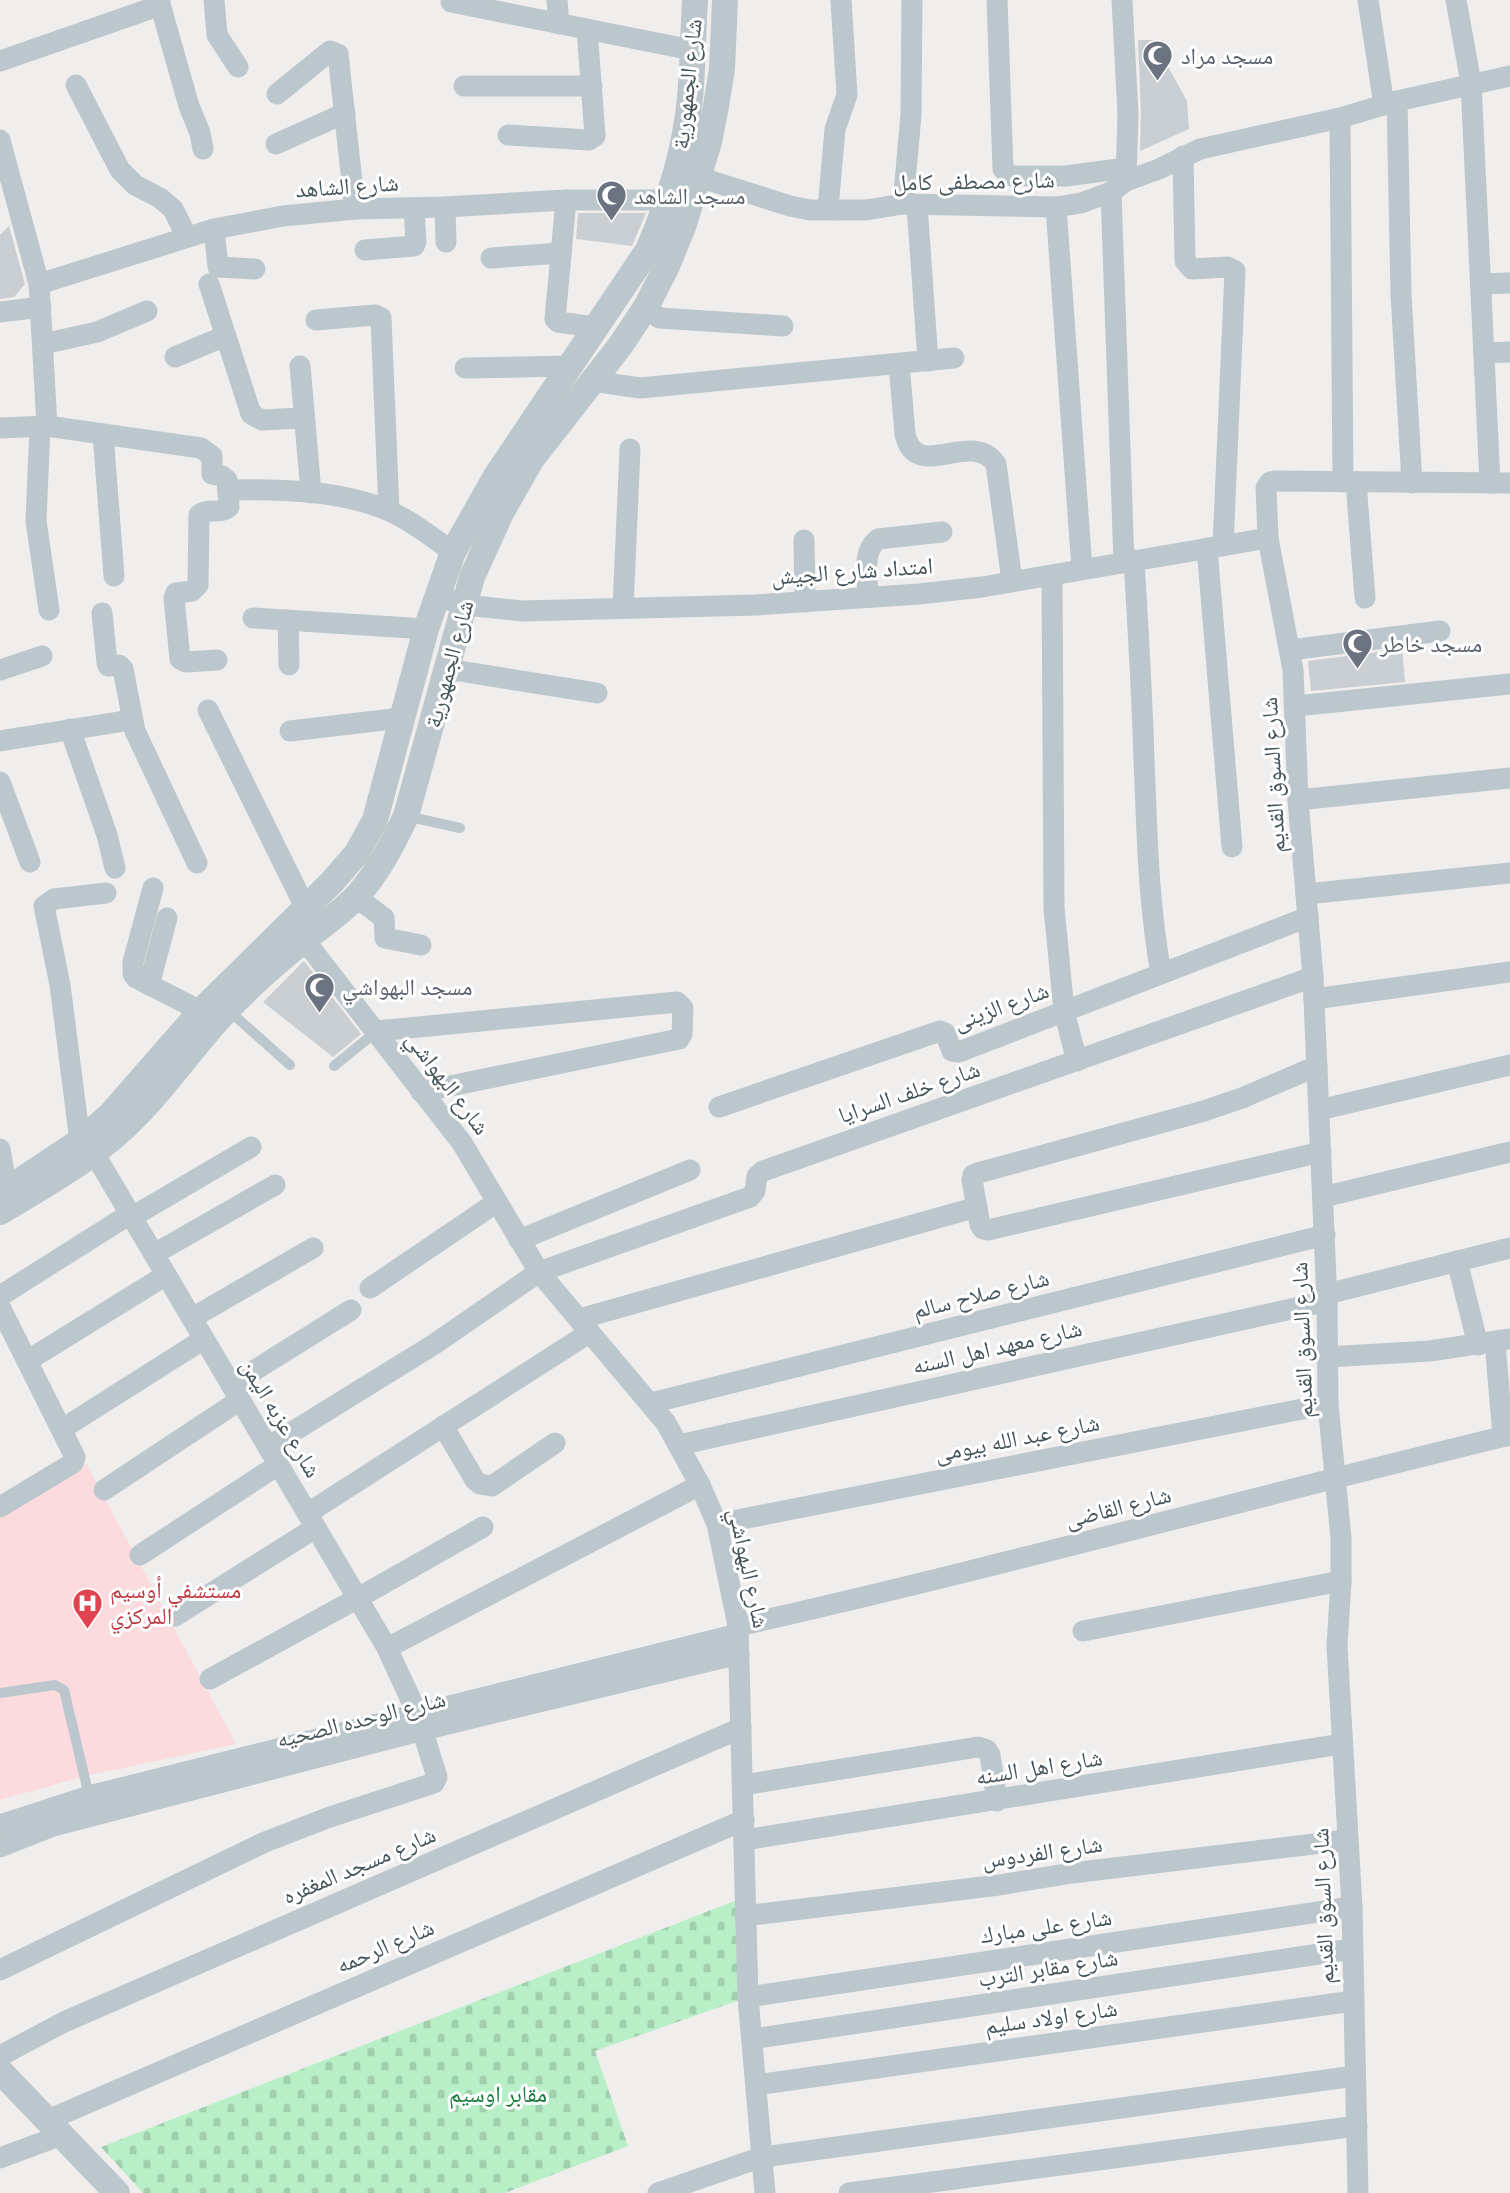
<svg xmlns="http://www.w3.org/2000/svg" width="1510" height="2193" viewBox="0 0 1510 2193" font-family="Karla,'Noto Naskh Arabic',sans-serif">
<defs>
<pattern id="cemetery-stones" width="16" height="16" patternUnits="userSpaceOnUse" patternTransform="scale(1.75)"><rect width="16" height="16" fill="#b9efc7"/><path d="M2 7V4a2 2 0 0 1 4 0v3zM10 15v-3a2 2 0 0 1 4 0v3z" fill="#a0cfad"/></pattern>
</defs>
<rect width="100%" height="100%" fill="#f0eded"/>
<polygon fill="#fbdbdd" points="86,1463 236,1744 85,1776 0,1800 0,1516"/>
<polygon fill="url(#cemetery-stones)" points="737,1900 748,1997 595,2051 628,2146 505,2193 143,2193 101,2147"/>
<g fill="#c9ced2">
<polygon points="1138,40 1164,40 1167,65 1187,101 1189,129 1140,151 1141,113"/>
<polygon points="578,213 646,213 632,246 576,239"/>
<polygon points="9,226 25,284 14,297 0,299 0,235"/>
<polygon points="1402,649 1405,682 1311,691 1308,661"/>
<polygon points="304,961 361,1034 333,1057 263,1002"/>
</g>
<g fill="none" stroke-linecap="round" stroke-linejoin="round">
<g stroke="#bbc7cd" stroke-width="10">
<polyline points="406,816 460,828"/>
<polyline points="227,1009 290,1065"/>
<polyline points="334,1066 377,1031"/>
<polyline points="0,1693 55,1685 64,1690 89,1796"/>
</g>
<g stroke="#bbc7cd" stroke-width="21">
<polyline points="214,0 217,35 238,67"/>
<polyline points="557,0 559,24"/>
<polyline points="997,0 1003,169 1011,176 1066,176 1126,168"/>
<polyline points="1122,0 1128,114 1126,180"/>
<polyline points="1368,0 1384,105"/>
<polyline points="1456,0 1471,83 1490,483"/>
<polyline points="451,2 692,50"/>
<polyline points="160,4 189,106 200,133 203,149"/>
<polyline points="0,61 158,6 160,0"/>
<polyline points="76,85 120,170 135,185 160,198 173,209 187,237"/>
<polyline points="464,86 592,86"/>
<polyline points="277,94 330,51 338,54 355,209"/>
<polyline points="1397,101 1401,294 1412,483"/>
<polyline points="1340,118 1343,482"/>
<polyline points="508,135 589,140 595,136 587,29"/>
<polyline points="0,140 39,284 47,426"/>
<polyline points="276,144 345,113"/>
<polyline points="1183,156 1185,261 1192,269 1227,267 1235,271 1223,546"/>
<polyline points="686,173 790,206 810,210 866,210 903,204 1056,207 1081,203 1111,192 1126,181 1159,169 1200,149 1340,118 1397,101 1510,76"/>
<polyline points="1111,192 1124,562"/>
<polyline points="566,200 555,319 558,322 595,327"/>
<polyline points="903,204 911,115 912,0"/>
<polyline points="917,205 928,361"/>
<polyline points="445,207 446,242"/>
<polyline points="1056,207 1082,569"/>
<polyline points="828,209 835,129 847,95 841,0"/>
<polyline points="214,229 218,267 255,269"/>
<polyline points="365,250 414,246 416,242 414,208"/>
<polyline points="491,258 561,253"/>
<polyline points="39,284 214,229 283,216 355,209 445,207 566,200 668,200"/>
<polyline points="209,284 251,414 262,420 300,418 305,423 311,493"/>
<polyline points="1481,284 1510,283"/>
<polyline points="646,307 659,318 783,326"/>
<polyline points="0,312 41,307"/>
<polyline points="316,320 375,315 381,318 389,510"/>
<polyline points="43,344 97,332 147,311"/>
<polyline points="1484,353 1510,352"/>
<polyline points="175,357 225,336"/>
<path d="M899 364 905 434C916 484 971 428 996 464L1012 581"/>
<polyline points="300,366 305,423"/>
<polyline points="465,368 569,366"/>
<polyline points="592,381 640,388 954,358"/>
<polyline points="40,427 36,521 49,610"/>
<path d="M0 428 47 426 201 448 212 456V474L222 476 227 480 229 507C220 515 208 507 199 515L198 585 192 591 176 593 174 598 180 659 186 662 217 660"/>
<polyline points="103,434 114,576"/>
<polyline points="1356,482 1365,598"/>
<path d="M228 490C280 489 341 490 389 511 412 521 433 538 453 552"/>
<polyline points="804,540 805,602"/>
<polyline points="1207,548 1232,847"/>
<path d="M1134 560C1138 626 1142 693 1144 759 1147 831 1148 902 1161 973"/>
<polyline points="1052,575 1054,908 1064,1011 1077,1061"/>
<polyline points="437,596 465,605 522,611 756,605 919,594 982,587 1268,538"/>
<path d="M868 597C868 578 861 552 878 539L942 532"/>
<polyline points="623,608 630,449"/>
<polyline points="102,613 107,663 108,666 119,665 123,669 135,731 197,863"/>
<polyline points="253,618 426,629"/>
<polyline points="288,620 289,665"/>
<polyline points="1290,650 1440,631"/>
<polyline points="447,669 597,693"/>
<polyline points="0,670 42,656"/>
<polyline points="1296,706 1510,684"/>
<polyline points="208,710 306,909"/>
<polyline points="70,729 107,835 115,868"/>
<polyline points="290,731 401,718"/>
<polyline points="0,741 131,720"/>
<polyline points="0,782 30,862"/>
<polyline points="1298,800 1510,778"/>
<polyline points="153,888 133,962 133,974 136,978 201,1011"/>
<polyline points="1306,894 1510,873"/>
<polyline points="356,897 384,918 385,938 421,945"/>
<polyline points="295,928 462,1143 539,1272 666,1423 700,1485 717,1524 738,1626 748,1997 765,2193"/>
<polyline points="149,985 167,918"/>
<polyline points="1314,999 1510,972"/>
<polyline points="377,1031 677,1002 683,1008 682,1034 679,1039 421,1092"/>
<polyline points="1317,1066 1242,1098 1204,1111 978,1173 973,1175 972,1180 980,1225 983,1229 988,1230 1321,1152"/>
<polyline points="719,1107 940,1031 945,1033 952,1051 959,1052 1308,917"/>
<polyline points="1319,1110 1510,1065"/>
<polyline points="80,1141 60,985 44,906 54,899 106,893"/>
<polyline points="0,1149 7,1190"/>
<polyline points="1323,1197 1510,1152"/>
<polyline points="132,1217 251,1147"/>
<polyline points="519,1240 690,1170"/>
<polyline points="154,1254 275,1185"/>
<polyline points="1457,1261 1478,1345"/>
<polyline points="370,1288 497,1202"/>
<polyline points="1327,1294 1510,1248"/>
<polyline points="0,1296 130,1214"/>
<polyline points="0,1307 75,1457 73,1463 0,1507"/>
<polyline points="192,1318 313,1248"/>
<polyline points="579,1319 977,1207"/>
<polyline points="1495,1342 1503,1436"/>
<polyline points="1327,1357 1430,1351 1510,1339"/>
<polyline points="27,1361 166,1275"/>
<polyline points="231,1385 351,1310"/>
<polyline points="651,1403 1325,1235"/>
<polyline points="443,1426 475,1480 480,1484 492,1486 555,1443"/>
<polyline points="62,1429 204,1339"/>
<polyline points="679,1445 1327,1301"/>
<polyline points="268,1447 433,1345 539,1272 750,1197 755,1191 757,1176 763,1171 1313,977"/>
<polyline points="104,1490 240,1400"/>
<polyline points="308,1513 589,1333"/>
<polyline points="717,1524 1328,1404"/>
<polyline points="140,1555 278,1465"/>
<polyline points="175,1616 315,1528"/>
<path d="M738 1626C997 1568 1252 1497 1510 1435"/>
<polyline points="1083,1631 1341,1581"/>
<polyline points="387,1648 700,1485"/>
<polyline points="210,1679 358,1598 483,1527"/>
<polyline points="743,1785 978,1747 987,1750 990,1755 997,1801"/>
<polyline points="0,1825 89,1796 738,1634"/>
<polyline points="744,1840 1341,1744"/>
<polyline points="0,1847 53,1826 423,1730 739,1654"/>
<polyline points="745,1916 999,1885 1072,1873 1347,1840"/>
<polyline points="0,1970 265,1842 330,1817 434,1783 437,1777 417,1713 387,1648 94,1153"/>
<polyline points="748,1997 1352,1907"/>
<polyline points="752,2039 1352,1949"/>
<polyline points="0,2056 64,2022 741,1728"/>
<polyline points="756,2085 1353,2001"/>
<polyline points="48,2120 744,1820"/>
<polyline points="0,2158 62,2135"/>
<polyline points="658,2193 762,2157 1355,2076"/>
<polyline points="849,2193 1357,2126"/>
<polyline points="1358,2193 1352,1907 1337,1646 1341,1581 1341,1538 1328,1404 1327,1301 1313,977 1298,800 1293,670 1268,538 1266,488 1270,482 1275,481 1510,483"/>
</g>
<g stroke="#bbc7cd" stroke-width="26">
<path d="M23 1179 80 1141 110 1115 201 1011 332 882 357 853 375 820 426 629 453 552 496 476 648 250C669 202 685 151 690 98 693 66 693 33 695 0"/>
<path d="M0 1212C49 1183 98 1156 138 1114 170 1081 196 1042 228 1009 251 985 277 962 303 941 321 926 340 914 356 897 378 873 392 845 406 816L472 577 501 513 531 460 620 346 646 307 667 266 684 224 709 142 716 106 722 69 725 0"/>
<polyline points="0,2071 117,2193"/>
</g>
</g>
<defs>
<symbol id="mosque-pin" viewBox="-11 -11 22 30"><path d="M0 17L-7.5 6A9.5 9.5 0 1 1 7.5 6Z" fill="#6b7280" stroke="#fff"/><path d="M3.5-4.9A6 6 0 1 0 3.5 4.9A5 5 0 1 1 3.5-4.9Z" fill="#fff"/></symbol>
<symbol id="hospital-pin" viewBox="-11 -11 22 30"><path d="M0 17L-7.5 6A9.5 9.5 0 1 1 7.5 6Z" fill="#e0444e" stroke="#fff"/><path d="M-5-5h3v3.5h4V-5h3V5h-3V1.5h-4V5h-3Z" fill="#fff"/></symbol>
</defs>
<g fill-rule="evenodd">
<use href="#mosque-pin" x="1140" y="38" width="35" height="47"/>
<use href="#mosque-pin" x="594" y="178" width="35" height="47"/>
<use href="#mosque-pin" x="1340" y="626" width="35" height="47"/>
<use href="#mosque-pin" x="302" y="970" width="35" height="47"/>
<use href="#hospital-pin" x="70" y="1586" width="35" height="47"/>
</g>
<g text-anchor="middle" stroke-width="6" stroke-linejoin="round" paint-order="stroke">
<g font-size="23" fill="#5b616d" stroke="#fff" text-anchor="start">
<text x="1181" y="64">مسجد مراد</text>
<text x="634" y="204">مسجد الشاهد</text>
<text x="1380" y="652">مسجد خاطر</text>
<text x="342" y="995">مسجد البهواشي</text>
</g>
<g font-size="23" fill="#45535a" stroke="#fff">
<text transform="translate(687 84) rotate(-84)" y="8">شارع الجمهورية</text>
<text transform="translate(974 181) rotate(-1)" y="8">شارع مصطفى كامل</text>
<text transform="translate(347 186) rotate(-4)" y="8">شارع الشاهد</text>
<text transform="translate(852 571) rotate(-4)" y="8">امتداد شارع الجيش</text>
<text transform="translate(449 664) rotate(-75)" y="8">شارع الجمهورية</text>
<text transform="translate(1273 775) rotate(-93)" y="8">شارع السوق القديم</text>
<text transform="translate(1001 1006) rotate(-20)" y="8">شارع الزينى</text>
<text transform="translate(448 1083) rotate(53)" y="8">شارع البهواشي</text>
<text transform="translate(909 1092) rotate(-19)" y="8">شارع خلف السرايا</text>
<text transform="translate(981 1294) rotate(-14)" y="8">شارع صلاح سالم</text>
<text transform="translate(1302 1340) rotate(-92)" y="8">شارع السوق القديم</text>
<text transform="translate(997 1347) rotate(-13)" y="8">شارع معهد اهل السنه</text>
<text transform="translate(281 1418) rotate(59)" y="8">شارع عزبه اليمن</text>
<text transform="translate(1017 1438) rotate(-11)" y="8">شارع عبد الله بيومى</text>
<text transform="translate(1118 1507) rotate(-14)" y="8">شارع القاضى</text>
<text transform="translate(749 1568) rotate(78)" y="8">شارع البهواشي</text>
<text transform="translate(361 1719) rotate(-14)" y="8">شارع الوحده الصحيه</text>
<text transform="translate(1039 1767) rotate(-9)" y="8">شارع اهل السنه</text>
<text transform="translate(1042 1852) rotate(-8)" y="8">شارع الفردوس</text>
<text transform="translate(359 1865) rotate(-23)" y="8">شارع مسجد المغفره</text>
<text transform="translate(1323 1906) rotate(-92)" y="8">شارع السوق القديم</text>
<text transform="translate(1046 1926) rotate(-8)" y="8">شارع على مبارك</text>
<text transform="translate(385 1946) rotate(-23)" y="8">شارع الرحمه</text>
<text transform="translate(1048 1968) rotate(-9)" y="8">شارع مقابر الترب</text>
<text transform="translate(1051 2017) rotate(-8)" y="8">شارع اولاد سليم</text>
</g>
<g font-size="23" fill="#be3a42" stroke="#fff" text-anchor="start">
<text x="110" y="1598">مستشفي أوسيم<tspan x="110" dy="26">المركزي</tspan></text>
</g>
<g font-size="23" fill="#157c3b" stroke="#fff">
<text x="498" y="2102">مقابر اوسيم</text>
</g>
</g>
</svg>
